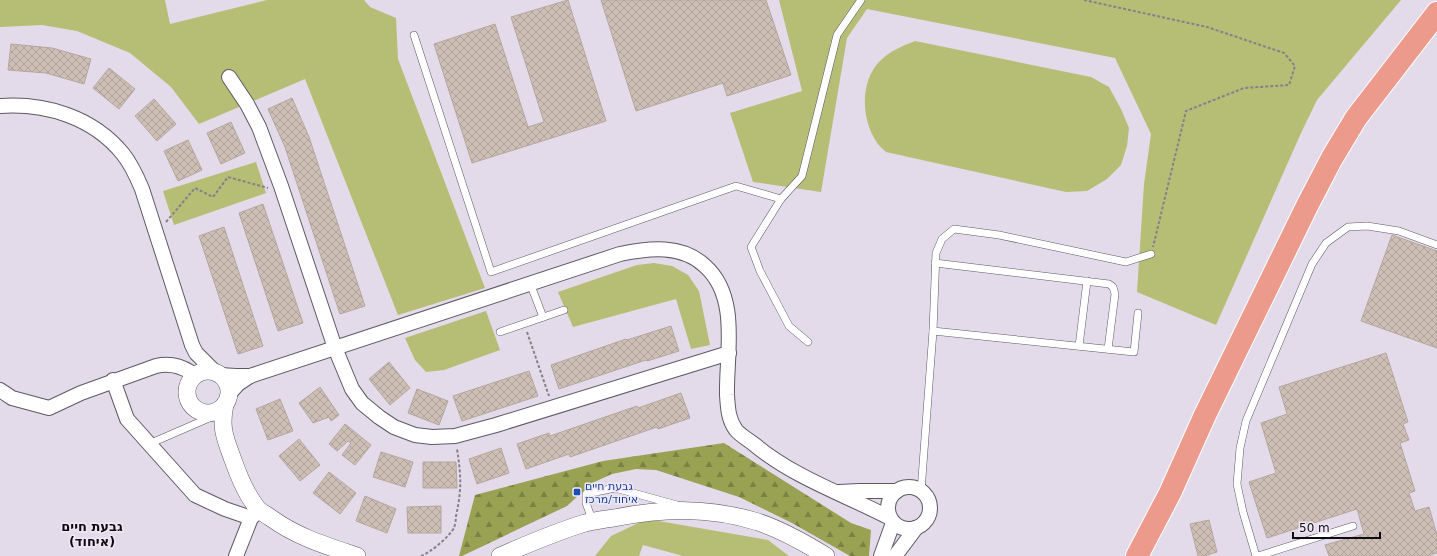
<svg xmlns="http://www.w3.org/2000/svg" width="1437" height="556" viewBox="0 0 1437 556" font-family="'DejaVu Sans','Noto Sans Hebrew',sans-serif">
<defs>
<pattern id="forest-firs" width="22" height="20" patternUnits="userSpaceOnUse"><rect width="22" height="20" fill="#99a153"/><path d="M5 1l3.5 6h-7zM16 11l3.5 6h-7z" fill="#7b8143"/></pattern>
<pattern id="building-cross-hatch" width="8" height="8" patternUnits="userSpaceOnUse"><rect width="8" height="8" fill="#cdbeb6"/><path d="M0 0l8 8M0 8l8-8" fill="none" stroke="#afa29b"/></pattern>
</defs>
<rect width="100%" height="100%" fill="#e3dbe9"/>
<g fill="#b6bd75">
<polygon points="0,0 165,0 170,24 267,0 364,0 370,7 396,18 398,59 485,288 398,315 305,79 199,124 171,87 130,53 77,31 42,25 0,27"/>
<polygon points="779,0 1401,0 1317,100 1301,133 1216,325 1137,292 1144,184 1151,134 1115,58 867,9 847,38 821,192 753,182 730,113 802,91"/>
<path d="M915 41 1091 77 1109 87 1121 109 1129 128 1127 146 1121 165 1107 179 1087 191 1066 192 886 152C883 149 878 145 876 141 861 118 860 81 880 61 890 51 902 46 915 41Z"/>
<polygon points="256,162 266,193 174,225 163,191"/>
<polygon points="654,263 672,266 688,275 699,291 710,345 691,349 676,299 573,327 558,292 637,265"/>
<polygon points="486,311 500,350 444,370 426,372 415,360 405,338"/>
<polygon points="647,519 768,540 789,556 683,556 643,545 639,556 595,556 611,536"/>
</g>
<polygon fill="url(#forest-firs)" points="724,443 851,523 871,530 869,556 850,556 792,523 739,497 656,470 636,469 612,474 592,483 567,506 462,556 459,556 475,495 603,461"/>
<g fill="url(#building-cross-hatch)" stroke="#b5a69e">
<polygon points="568,0 606,121 472,163 434,44 495,24 528,127 544,122 511,17"/>
<polygon points="601,0 766,0 791,75 727,96 723,83 636,111"/>
<polygon points="11,44 52,48 91,59 84,84 46,73 8,70"/>
<polygon points="109,68 135,89 119,109 93,88"/>
<polygon points="292,98 309,137 365,306 340,314 285,147 268,109"/>
<polygon points="154,99 176,124 157,141 135,116"/>
<polygon points="231,122 245,153 221,164 207,133"/>
<polygon points="188,140 202,170 178,181 164,151"/>
<polygon points="263,204 303,323 278,331 239,213"/>
<polygon points="224,227 263,346 238,354 199,236"/>
<polygon points="1392,235 1437,251 1437,348 1361,321"/>
<polygon points="671,326 679,351 647,361 646,360 559,389 551,365 626,339 627,340"/>
<polygon points="1386,353 1408,422 1403,424 1409,440 1400,443 1415,491 1409,493 1415,511 1429,507 1437,535 1437,553 1427,556 1329,556 1325,545 1364,534 1357,509 1267,538 1249,482 1276,473 1261,423 1287,414 1279,387"/>
<polygon points="389,362 410,388 390,405 369,379"/>
<polygon points="529,371 538,396 462,421 453,396"/>
<polygon points="320,387 339,415 331,421 329,417 313,423 299,403"/>
<polygon points="417,389 448,401 439,425 408,413"/>
<polygon points="681,393 690,418 658,429 657,427 570,457 569,454 526,469 517,444 549,433 550,436 637,406 638,408"/>
<polygon points="280,399 293,431 268,440 256,409"/>
<polygon points="345,424 371,445 355,465 342,455 351,443 348,441 337,451 329,444"/>
<polygon points="299,439 320,465 300,481 279,456"/>
<polygon points="501,448 509,473 477,484 469,459"/>
<polygon points="381,452 413,462 405,487 373,477"/>
<polygon points="423,462 456,462 457,488 423,488"/>
<polygon points="329,472 356,493 340,514 313,493"/>
<polygon points="365,496 396,509 387,533 356,521"/>
<polygon points="441,506 441,533 408,533 407,507"/>
<polygon points="1209,520 1217,552 1204,556 1198,556 1190,524"/>
</g>
<g fill="none" stroke-linecap="round" stroke-linejoin="round">
<defs>
<g id="service">
<polyline points="414,35 491,272 736,186 781,199"/>
<polyline points="935,263 1109,284 1113,287 1115,294 1108,349"/>
<polyline points="530,283 543,317"/>
<polyline points="933,331 1134,352 1138,313"/>
<polyline points="500,332 564,310"/>
<polyline points="808,342 789,326 760,271 751,247 781,199 802,176 837,35 861,0"/>
<polyline points="1079,346 1087,281"/>
<polyline points="149,444 209,418"/>
<polyline points="921,491 933,331 936,253 942,239 954,229 999,235 1126,262 1151,254"/>
<polyline points="593,522 586,503 586,494 615,488 677,505"/>
<polyline points="1256,556 1243,512 1237,484 1240,448 1246,421 1312,264 1326,243 1348,227 1367,226 1399,231 1437,245"/>
<polyline points="1258,556 1353,526"/>
</g>
<g id="minor">
<polyline points="229,77 247,104 259,127 281,186 335,348 352,389 362,403 379,417 394,427 415,435 432,437 455,436 496,425 729,353"/>
<path d="M0 106C46 103 93 117 123 154 131 164 137 177 142 189L192 345 196 353 215 372"/>
<path d="M220 375 236 376H250L620 254C649 248 682 244 705 266 740 297 726 354 727 395 728 408 728 419 736 430 741 436 749 440 755 445 795 478 844 494 890 518"/>
<polyline points="113,380 127,419 195,495 225,509 251,518"/>
<path d="M0 390 12 398 49 408 81 393 156 366C169 363 179 365 190 372"/>
<polyline points="228,395 238,384 250,376"/>
<circle cx="909" cy="508" r="21"/>
<polyline points="839,492 859,491 897,491"/>
<polyline points="236,556 251,518 258,512"/>
<polyline points="881,556 893,523"/>
<polyline points="895,556 916,528"/>
</g>
<g id="tertiary">
<circle cx="208" cy="392" r="21"/>
<path d="M225 404C220 428 225 438 233 460 239 477 246 495 258 509 262 513 267 515 271 518 297 537 327 546 357 556"/>
<path d="M500 556C528 544 555 532 585 523 594 521 605 519 614 518 665 508 709 507 758 522 782 530 805 543 826 556"/>
</g>
<polyline id="primary" points="1137,556 1170,493 1205,415 1307,206 1332,158 1356,118 1437,13"/>
</defs>
<use href="#service" stroke="#5f5864" stroke-width="8"/>
<use href="#minor" stroke="#5f5864" stroke-width="16"/>
<use href="#tertiary" stroke="#5f5864" stroke-width="18"/>
<use href="#primary" stroke="#fff" stroke-width="24"/>
<g stroke="#86808a" stroke-width="2" stroke-dasharray="3 2" stroke-linecap="butt">
<polyline points="1084,0 1207,27 1284,53 1295,66 1289,85 1244,88 1186,111 1153,247"/>
<polyline points="166,222 195,188 213,197 228,177 268,188"/>
<polyline points="527,332 549,396"/>
<path d="M421 556C430 553 449 537 454 528 455 525 456 520 456 516 462 489 461 475 457 449"/>
</g>
<use href="#service" stroke="#fff" stroke-width="7"/>
<use href="#minor" stroke="#fff" stroke-width="14"/>
<use href="#tertiary" stroke="#fff" stroke-width="17"/>
<use href="#primary" stroke="#eb9a8b" stroke-width="22"/>
</g>
<rect fill="#1a4fb4" stroke="#f0e8f6" stroke-width="1.5" x="573" y="488" width="8" height="8" rx="2"/>
<g text-anchor="middle" stroke-width="3" stroke-linejoin="round" paint-order="stroke">
<g font-size="11" fill="#164399" stroke="#f0e8f6" text-anchor="start">
<text x="585" y="490">גבעת חיים<tspan x="585" dy="13">איחוד/מרכז</tspan></text>
</g>
<g font-size="13" font-weight="bold" fill="#0e0b10" stroke="#f0e8f6">
<text x="92" y="531">גבעת חיים<tspan x="92" dy="15">(איחוד)</tspan></text>
</g>
</g>
<path d="M1293 532v6h87v-6" fill="none" stroke="#0e0b10" stroke-width="2"/>
<text x="1299" y="532" font-size="12" fill="#0e0b10" stroke="#f0e8f6" stroke-width="3" paint-order="stroke">50 m</text>
</svg>
